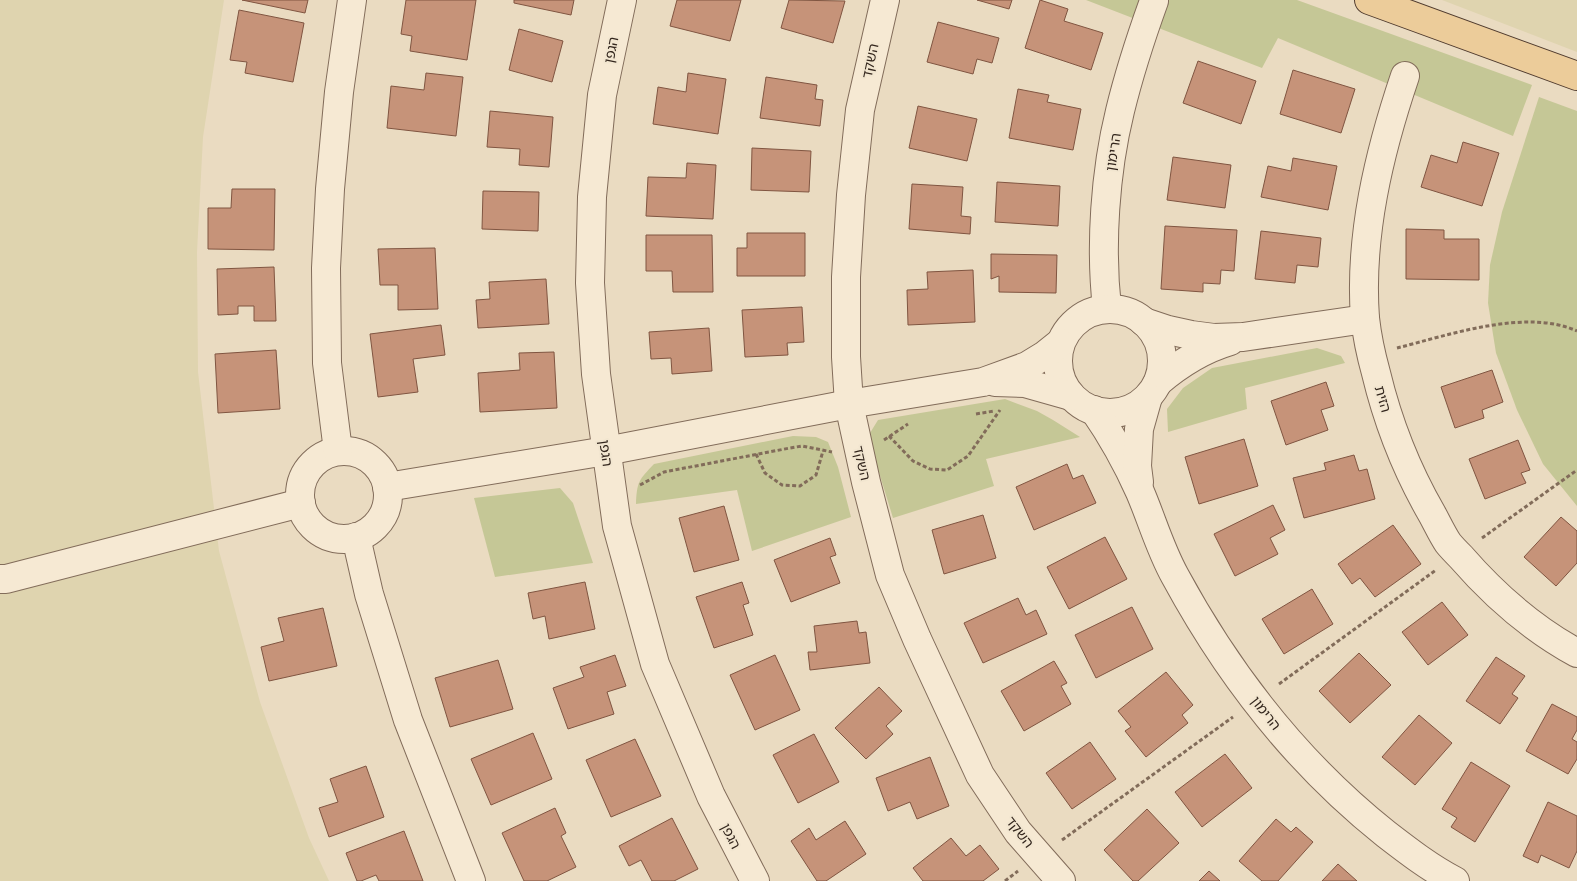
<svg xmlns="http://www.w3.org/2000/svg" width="1577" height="881" viewBox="0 0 1577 881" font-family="'IBM Plex Serif','Noto Sans Hebrew',serif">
<rect width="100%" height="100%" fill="#eadbc1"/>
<g fill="#dfd4af">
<polygon points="0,0 224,0 203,137 197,252 198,372 219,551 260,702 309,838 329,881 0,881"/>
<polygon points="1442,0 1577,0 1577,52"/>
</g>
<g fill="#c5c796">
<polygon points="1086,0 1297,0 1532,85 1513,136 1278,38 1262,68"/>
<polygon points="1539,97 1577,111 1577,506 1543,464 1517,410 1496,353 1488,303 1490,265 1502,212"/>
<polygon points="1317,348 1341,356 1345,363 1245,388 1247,409 1168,432 1167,409 1183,388 1212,368"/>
<polygon points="1005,399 1037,411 1053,420 1080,437 986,459 994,486 893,518 874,456 870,433 878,420"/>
<path d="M793 436 816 437 828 442 838 467 851 517 752 551 737 490 636 504C637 481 639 480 654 464Z"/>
<polygon points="560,488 573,503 593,563 495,577 474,498"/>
</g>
<g fill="#c69379" stroke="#805541">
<polygon points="242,0 308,0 305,13"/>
<polygon points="406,0 476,0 467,60 410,51 412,36 401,34"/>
<polygon points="514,0 574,0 571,15 514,3"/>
<polygon points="677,0 741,0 730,41 670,26"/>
<polygon points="789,0 845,1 833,43 781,28"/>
<polygon points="977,0 1012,0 1009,9"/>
<polygon points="1040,0 1068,9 1064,21 1103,33 1091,70 1025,48"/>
<polygon points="239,10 304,23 293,82 245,73 247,62 230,60"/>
<polygon points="938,22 999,38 992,63 977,59 973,74 927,62"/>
<polygon points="519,29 563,41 552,82 509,70"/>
<polygon points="1198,61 1256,81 1241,124 1183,103"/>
<polygon points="1293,70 1355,89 1341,133 1280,114"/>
<polygon points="426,73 463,77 456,136 387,128 391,86 424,90"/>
<polygon points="688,73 726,79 718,134 653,124 658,87 686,92"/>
<polygon points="766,77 817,85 815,99 823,100 820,126 760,118"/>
<polygon points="1018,89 1049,95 1047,102 1081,109 1073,150 1009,138"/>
<polygon points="918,106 977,119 967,161 909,148"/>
<polygon points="490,111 553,117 549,167 519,165 520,149 487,147"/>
<polygon points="1463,142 1499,153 1482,206 1421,187 1431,155 1457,163"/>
<polygon points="752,148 811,151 809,192 751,190"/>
<polygon points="1173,157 1231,165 1225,208 1167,200"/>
<polygon points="1293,158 1337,166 1328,210 1261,197 1268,166 1291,171"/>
<polygon points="687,163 716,165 713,219 646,216 648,177 686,178"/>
<polygon points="997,182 1060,186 1058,226 995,222"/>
<polygon points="912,184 963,187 961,216 971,217 970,234 909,229"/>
<polygon points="232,189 275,189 274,250 208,249 208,208 231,208"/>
<polygon points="483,191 539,192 538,231 482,229"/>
<polygon points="1165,226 1237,230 1234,271 1221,270 1220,284 1203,283 1203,292 1161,289"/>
<polygon points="1406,229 1444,230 1444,239 1479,239 1479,280 1406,279"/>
<polygon points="1261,231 1321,238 1318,267 1297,265 1295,283 1255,279"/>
<polygon points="747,233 805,233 805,276 737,276 737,248 747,248"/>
<polygon points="646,235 712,235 713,292 673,292 672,271 646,271"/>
<polygon points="435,248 438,309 398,310 398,285 380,285 378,249"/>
<polygon points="991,254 1057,255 1056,293 999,292 999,276 991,279"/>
<polygon points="274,267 276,321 254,321 254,306 238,306 238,314 218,315 217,269"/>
<polygon points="973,270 975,322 908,325 907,290 928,289 927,272"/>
<polygon points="546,279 549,324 478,328 476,300 490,299 489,282"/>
<polygon points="802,307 804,342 787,343 788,355 745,357 742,310"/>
<polygon points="441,325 445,355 413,359 418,392 378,397 370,334"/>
<polygon points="709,328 712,371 672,374 671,358 651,359 649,332"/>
<polygon points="276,350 280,409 218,413 215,354"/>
<polygon points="554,352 557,408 480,412 478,373 520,370 519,353"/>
<polygon points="1492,370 1503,402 1482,410 1484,418 1455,428 1441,387"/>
<polygon points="1326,382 1334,406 1321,410 1328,430 1286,445 1271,401"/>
<polygon points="1244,439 1258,486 1199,504 1185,457"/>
<polygon points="1518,440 1530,470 1521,473 1526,483 1485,499 1469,459"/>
<polygon points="1354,455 1359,471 1367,469 1375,499 1304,518 1293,478 1326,470 1324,463"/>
<polygon points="1067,464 1073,479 1083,475 1096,503 1034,530 1016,487"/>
<polygon points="1273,505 1285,530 1270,538 1278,554 1235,576 1214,534"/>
<polygon points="724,506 739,560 694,572 679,518"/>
<polygon points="983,515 996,558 944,574 932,530"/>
<polygon points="1561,517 1577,531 1577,563 1556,586 1524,557"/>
<polygon points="1393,525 1421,564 1375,597 1360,578 1352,584 1338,564"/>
<polygon points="1105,537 1127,579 1069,609 1047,567"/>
<polygon points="830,538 836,555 830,557 840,583 791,602 774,560"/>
<polygon points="585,582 595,629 549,639 545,616 533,619 528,593"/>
<polygon points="742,582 749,603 743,605 753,635 714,648 696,597"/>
<polygon points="1312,589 1333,624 1284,654 1262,619"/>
<polygon points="1018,598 1026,615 1036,610 1047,634 983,663 964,623"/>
<polygon points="1442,602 1468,635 1428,665 1402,632"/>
<polygon points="1132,607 1153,649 1096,678 1075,635"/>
<polygon points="323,608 337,666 269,681 261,647 284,641 278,618"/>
<polygon points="857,621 859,633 866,632 870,663 810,670 808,652 817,652 814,626"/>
<polygon points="1359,653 1391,685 1350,723 1319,691"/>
<polygon points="615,655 626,686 607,692 614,714 568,729 553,688 584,677 580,667"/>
<polygon points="775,655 800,710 755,730 730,675"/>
<polygon points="1496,657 1525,676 1512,694 1518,698 1500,724 1466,701"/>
<polygon points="498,660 513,709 450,727 435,678"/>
<polygon points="1054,661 1067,683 1061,686 1071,704 1024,731 1001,691"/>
<polygon points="1166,672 1193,705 1182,715 1188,723 1146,757 1125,731 1131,727 1118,711"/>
<polygon points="879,687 902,711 886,726 893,734 866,759 835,728"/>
<polygon points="1552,704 1577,717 1577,730 1572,739 1577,742 1577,759 1568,774 1526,751"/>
<polygon points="1419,715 1452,743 1415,785 1382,757"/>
<polygon points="533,733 552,779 491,805 471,759"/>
<polygon points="814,734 839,782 798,803 773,755"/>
<polygon points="635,739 661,796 611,817 586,760"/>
<polygon points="1090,742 1116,779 1072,809 1046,773"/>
<polygon points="1225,754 1252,788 1202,827 1175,792"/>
<polygon points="930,757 949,806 917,819 910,802 888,811 876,778"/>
<polygon points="1471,762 1510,786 1475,842 1451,827 1457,818 1442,809"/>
<polygon points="366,766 384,817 329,837 319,808 338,802 330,779"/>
<polygon points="1548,802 1577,816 1577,851 1569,868 1541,855 1538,863 1523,856"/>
<polygon points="555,808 566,833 561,836 576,867 547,881 524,881 502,833"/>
<polygon points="1147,809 1179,843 1138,881 1133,881 1104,850"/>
<polygon points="672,818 698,869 674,881 652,881 641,860 629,866 619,846"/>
<polygon points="1276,819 1291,832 1296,827 1313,842 1278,881 1262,881 1239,861"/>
<polygon points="845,821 866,854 826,881 817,881 791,841 809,828 816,840"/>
<polygon points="404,831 423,881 379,881 376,875 361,881 357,881 346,853"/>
<polygon points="951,838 966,856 980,845 999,869 983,881 923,881 913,868"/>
<polygon points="1338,864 1357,881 1322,881"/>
<polygon points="1209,871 1220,881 1199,881"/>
</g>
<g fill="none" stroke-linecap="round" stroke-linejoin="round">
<defs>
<g id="minor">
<polyline points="622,0 602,95 592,197 590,283 596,374 617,526 655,664 711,796 755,881"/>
<polyline points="885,0 860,110 851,195 846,277 846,357 849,404 866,482 890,575 917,639 980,775 1018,832 1061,881"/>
<path d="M1405 76C1379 153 1359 236 1365 318 1367 336 1371 355 1376 373 1388 423 1406 469 1432 514 1437 523 1442 534 1448 543 1452 548 1457 553 1461 557 1494 595 1533 629 1577 653"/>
<path d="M1107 308C1100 246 1105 172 1120 111 1129 74 1141 37 1154 1"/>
<circle cx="1110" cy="361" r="52"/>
<polyline points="1144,322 1168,330 1191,335 1214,338 1243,337 1365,319"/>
<polyline points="995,382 1025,383 1071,396"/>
<path d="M1158 382C1179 364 1203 349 1230 341"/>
<path d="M1094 410C1112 436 1127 463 1140 492 1152 520 1160 549 1175 576 1228 674 1298 764 1386 834 1408 851 1430 868 1455 881"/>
<circle cx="344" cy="495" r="44"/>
<polyline points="338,451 327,363 326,268 330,189 339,92 352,0"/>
<polyline points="1139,482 1137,466 1139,429 1148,397"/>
<polyline points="387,487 606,451 849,404 983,382 1027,366 1045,355 1060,343"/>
<polyline points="356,537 369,594 408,720 471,881"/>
<polyline points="0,579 6,579 301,503"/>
</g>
<polyline id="major" points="1369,0 1577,76"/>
</defs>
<use href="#minor" stroke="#826c5a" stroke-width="30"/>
<use href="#major" stroke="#503b2e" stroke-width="30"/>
<g stroke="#826c5a" stroke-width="3" stroke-dasharray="4 2.5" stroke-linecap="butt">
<path d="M1397 348C1449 335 1526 308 1577 331"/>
<polyline points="976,414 994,411"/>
<polyline points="889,436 913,461 930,469 947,470 968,456 1000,410"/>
<polyline points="884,440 908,424"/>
<polyline points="756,454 765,473 782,485 800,486 816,475 823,451"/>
<polyline points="640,485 664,472 790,448 802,446 832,452"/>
<polyline points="1482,538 1577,470"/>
<polyline points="1279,684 1436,570"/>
<polyline points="1062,840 1233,717"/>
<polyline points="1005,881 1018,871"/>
</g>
<use href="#minor" stroke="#f6e9d3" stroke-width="28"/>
<use href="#major" stroke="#eccc9a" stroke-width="28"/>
</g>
<g text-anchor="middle" stroke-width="4" stroke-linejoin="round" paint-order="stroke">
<g font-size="14" fill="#33261d" stroke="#f2e6d0">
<text transform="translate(611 50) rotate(-79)" y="5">הגפן</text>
<text transform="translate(870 61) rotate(-78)" y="5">השקד</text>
<text transform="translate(1113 152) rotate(-81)" y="5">הרימון</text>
<text transform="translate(1383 399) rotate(74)" y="5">הזית</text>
<text transform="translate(606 453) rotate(82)" y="5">הגפן</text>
<text transform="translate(862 463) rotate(77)" y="5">השקד</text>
<text transform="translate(1266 713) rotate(52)" y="5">הרימון</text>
<text transform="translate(1020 832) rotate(52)" y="5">השקד</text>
<text transform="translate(731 836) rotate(63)" y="5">הגפן</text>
</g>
</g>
</svg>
